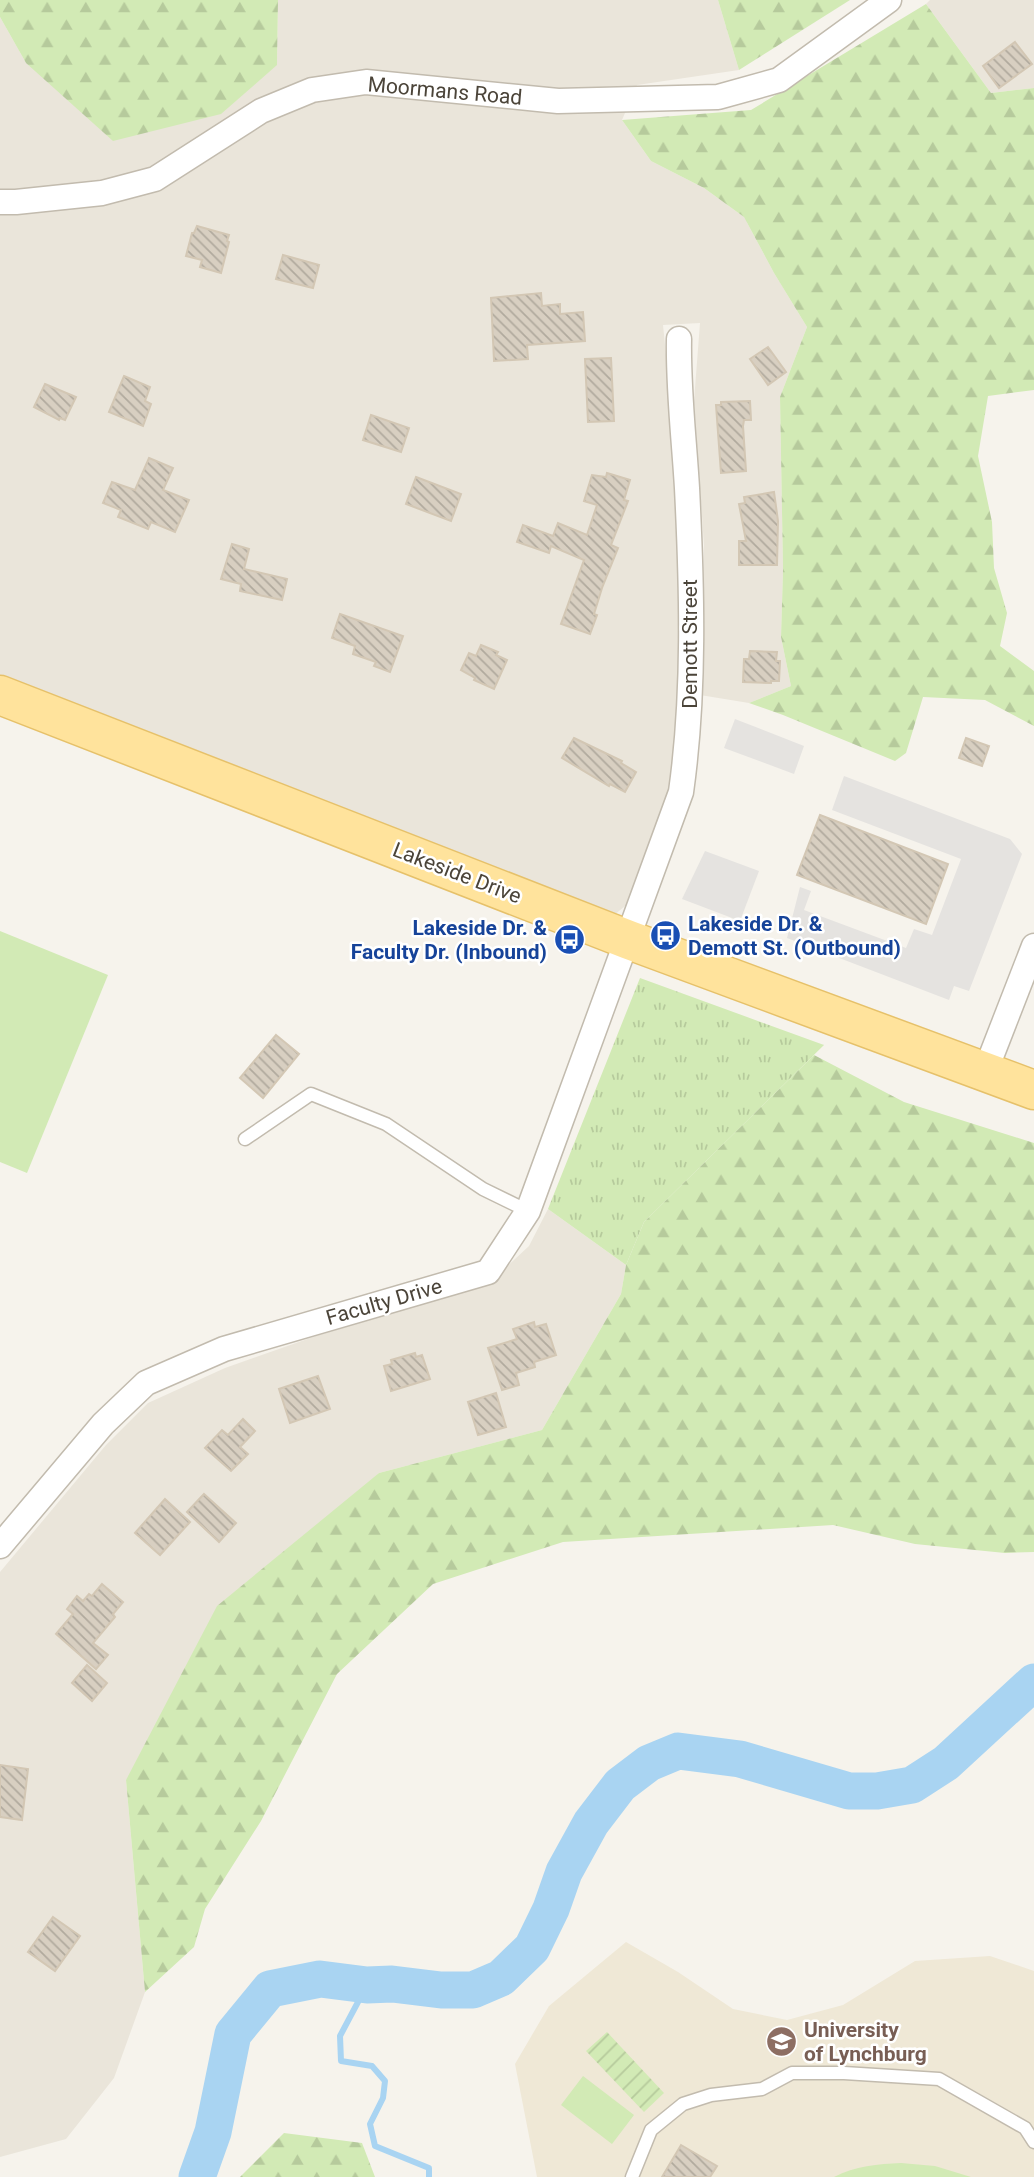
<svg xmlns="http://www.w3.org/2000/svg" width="1034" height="2177" viewBox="0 0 1034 2177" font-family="Roboto,sans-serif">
<defs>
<pattern id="grass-tufts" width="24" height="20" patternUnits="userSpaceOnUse" patternTransform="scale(1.75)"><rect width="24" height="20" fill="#d2eab5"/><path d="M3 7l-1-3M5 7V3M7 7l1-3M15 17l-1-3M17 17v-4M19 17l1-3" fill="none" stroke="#b6ca9c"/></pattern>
<pattern id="forest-firs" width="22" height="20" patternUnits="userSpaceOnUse" patternTransform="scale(1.75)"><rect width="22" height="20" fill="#d2eab5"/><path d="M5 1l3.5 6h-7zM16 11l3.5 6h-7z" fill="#b6ca9c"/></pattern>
<pattern id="garden-furrows" width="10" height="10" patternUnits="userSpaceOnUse" patternTransform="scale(1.75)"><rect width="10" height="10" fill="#d2eab5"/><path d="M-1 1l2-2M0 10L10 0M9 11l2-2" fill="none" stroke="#b6ca9c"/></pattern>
<pattern id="building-back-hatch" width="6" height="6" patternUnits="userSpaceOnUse" patternTransform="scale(1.75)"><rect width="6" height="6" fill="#d8cfc1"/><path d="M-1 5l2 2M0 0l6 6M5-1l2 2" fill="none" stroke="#b1aa9e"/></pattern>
</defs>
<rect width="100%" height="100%" fill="#f6f3ec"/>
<g fill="#eae5da">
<polygon points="278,0 718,0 739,70 637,85 622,120 651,161 704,188 744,217 774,273 807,327 780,397 783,570 781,637 791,686 749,703 700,695 704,545 694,401 700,323 663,325 682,511 682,711 676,781 635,898 614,915 0,678 0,17 26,63 277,65"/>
<polygon points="930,0 1034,0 1034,88 991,93 926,4"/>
<polygon points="548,1209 626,1265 621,1294 542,1430 379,1473 126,1780 145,1992 114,2078 66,2139 0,2157 0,1572 106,1445 148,1403 225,1368 316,1336 487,1285 529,1246"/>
</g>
<polygon fill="#efe8d6" points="626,1942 678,1972 733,2009 787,2020 843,2005 915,1961 990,1956 1034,1971 1034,2177 537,2177 515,2064 549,2006"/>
<polygon fill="url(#grass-tufts)" points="640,978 824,1045 644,1222 626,1265 548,1209"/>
<g fill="url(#forest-firs)">
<polygon points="0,0 278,0 277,65 221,114 113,141 26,63 0,17"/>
<polygon points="718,0 850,0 739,70"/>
<polygon points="926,4 991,93 1034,88 1034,390 988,396 978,456 992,522 994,568 1007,613 1000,646 1034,671 1034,726 985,700 923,697 906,753 895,761 783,715 749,703 791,686 781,637 783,570 780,397 807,327 774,273 744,217 704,188 651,161 622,120 751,110"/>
<polygon points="814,1055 904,1102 1034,1143 1034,1552 1005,1553 915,1544 833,1525 563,1542 433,1584 337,1674 261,1821 205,1909 194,1947 145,1992 126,1780 217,1606 379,1473 542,1430 621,1294 626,1265 644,1222"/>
<polygon points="284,2133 362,2143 375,2177 240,2177"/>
</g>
<polygon fill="url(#garden-furrows)" points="607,2032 664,2093 644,2112 586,2051"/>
<g fill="#d2eab5">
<polygon points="0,931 108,975 27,1173 0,1162"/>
<polygon points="583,2076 634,2115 612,2144 561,2105"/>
<path d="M901 2163 935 2166 971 2177H834C855 2166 878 2164 901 2163Z"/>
</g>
<g fill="#e5e3e0">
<polygon points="735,719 804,746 794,774 724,748"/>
<polygon points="844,776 1010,839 1022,854 969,991 954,986 949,1000 787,938 800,887 811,891 804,910 906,948 914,929 932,935 961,859 832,810"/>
<polygon points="705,851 759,871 740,921 682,899"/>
</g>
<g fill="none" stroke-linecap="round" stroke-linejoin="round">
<polyline stroke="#a9d4f2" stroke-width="6" points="367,1985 340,2036 341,2061 372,2066 385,2081 383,2098 370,2124 375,2146 429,2168 429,2177"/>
<polyline stroke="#a9d4f2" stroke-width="37" points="197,2177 213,2132 233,2034 270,1989 320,1979 367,1985 392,1984 441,1990 473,1990 501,1978 532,1948 551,1909 564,1872 591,1823 620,1785 649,1763 678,1751 740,1759 849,1791 877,1791 912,1785 946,1763 1034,1682"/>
</g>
<g fill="url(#building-back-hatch)" stroke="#d3c7b4" stroke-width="2">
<polygon points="1015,42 1032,64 999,88 983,66"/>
<polygon points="197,226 229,235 227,241 229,242 221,273 200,267 202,260 186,256 192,233 194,233"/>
<polygon points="283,255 319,265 313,288 276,279"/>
<polygon points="541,293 542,306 560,304 560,314 583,312 585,341 527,345 528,359 494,361 491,298"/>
<polygon points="768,347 786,372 768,385 750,359"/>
<polygon points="611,358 614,421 588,422 585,359"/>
<polygon points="124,376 150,387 145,401 151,404 143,426 109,412"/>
<polygon points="45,384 76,397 65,420 60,418 59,420 34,407"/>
<polygon points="750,401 751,420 744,420 743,426 746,471 721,473 716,405 721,405 721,402"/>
<polygon points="371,415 409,428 401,452 363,440"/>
<polygon points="149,458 173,468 163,490 189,500 175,532 151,522 148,529 118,517 121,510 103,503 112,482 135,490"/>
<polygon points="607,473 630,480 624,500 628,501 611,545 618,548 602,588 594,614 597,615 590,634 561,624 584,560 551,546 549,553 517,542 523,525 553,536 558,523 587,535 597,505 584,501 592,475 606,477"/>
<polygon points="416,477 461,494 451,521 406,504"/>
<polygon points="774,492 778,521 777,565 739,565 739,541 746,541 739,504 745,503 744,497"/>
<polygon points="232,544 249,549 244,569 287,579 282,600 240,591 241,584 221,579"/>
<polygon points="340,614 403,636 390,672 374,666 376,662 353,654 355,646 332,638"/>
<polygon points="481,645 498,652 496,655 507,660 494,689 474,680 475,678 461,670 469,653 476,656"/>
<polygon points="750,651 777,652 776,661 780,661 779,681 771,681 771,683 743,682 744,659 749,659"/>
<polygon points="574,738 622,761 621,763 636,772 625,792 610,784 609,786 562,758"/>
<polygon points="966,738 989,746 982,766 959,758"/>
<polygon points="820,815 948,864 926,924 797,875"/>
<polygon points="276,1035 299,1054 263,1098 240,1078"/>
<polygon points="534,1322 535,1327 546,1324 556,1355 534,1362 535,1367 516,1373 519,1385 502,1390 488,1348 517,1339 513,1329"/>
<polygon points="415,1353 416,1357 422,1355 430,1379 391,1391 384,1366 392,1364 391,1360"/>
<polygon points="318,1376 330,1409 290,1423 279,1389"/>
<polygon points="496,1393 506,1427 478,1435 468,1402"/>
<polygon points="243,1419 255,1431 240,1447 248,1454 231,1471 205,1448 222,1430 228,1435"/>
<polygon points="204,1494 236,1523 219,1542 187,1512"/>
<polygon points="165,1499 190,1522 160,1555 135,1533"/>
<polygon points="102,1584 123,1602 113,1614 115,1617 93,1643 108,1655 96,1669 56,1634 73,1614 67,1609 77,1596 83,1601 89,1594 92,1596"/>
<polygon points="87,1665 107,1683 92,1701 72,1683"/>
<polygon points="0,1765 28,1769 22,1820 0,1817"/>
<polygon points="53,1917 80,1936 55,1971 28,1952"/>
<polygon points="681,2145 717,2166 710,2177 662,2177"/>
</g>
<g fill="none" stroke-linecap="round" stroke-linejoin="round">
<defs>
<g id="service">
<polyline points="245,1139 311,1094 386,1124 483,1189 528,1211"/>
<polyline points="632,2177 651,2130 683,2104 711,2095 762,2089 792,2073 844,2073 939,2079 1025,2128 1034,2142"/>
</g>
<g id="minor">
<polyline points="0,202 16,202 102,193 155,179 261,111 312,90 366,82 558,101 718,97 779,80 889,0"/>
<polyline points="985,1072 1034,946"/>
<path d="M0 1546 103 1424 146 1383 224 1349 488 1272 528 1211 681 792C695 693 692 588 687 488 684 438 678 389 679 339"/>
</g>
<polyline id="primary" points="0,695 629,940 1034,1090"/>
</defs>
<use href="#service" stroke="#c2bbae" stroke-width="15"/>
<use href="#minor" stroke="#c2bbae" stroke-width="27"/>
<use href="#primary" stroke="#e6c16a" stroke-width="41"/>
<use href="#service" stroke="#fff" stroke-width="12"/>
<use href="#minor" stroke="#fff" stroke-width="24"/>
<use href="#primary" stroke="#ffe39c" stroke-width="38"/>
</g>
<defs>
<symbol id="bus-disc" viewBox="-11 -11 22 22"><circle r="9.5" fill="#1a4fb4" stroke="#fff"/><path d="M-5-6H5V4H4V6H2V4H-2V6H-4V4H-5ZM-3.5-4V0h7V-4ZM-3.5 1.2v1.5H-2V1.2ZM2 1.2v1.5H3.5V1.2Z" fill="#fff"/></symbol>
<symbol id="university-disc" viewBox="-11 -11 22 22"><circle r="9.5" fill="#8d6e63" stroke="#fff"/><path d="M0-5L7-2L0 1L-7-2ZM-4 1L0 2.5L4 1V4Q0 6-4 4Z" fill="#fff"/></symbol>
</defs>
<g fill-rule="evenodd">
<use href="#bus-disc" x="648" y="918" width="35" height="35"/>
<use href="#bus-disc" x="552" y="922" width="35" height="35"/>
<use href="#university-disc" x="764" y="2024" width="35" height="35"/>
</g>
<g text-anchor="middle" stroke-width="5" stroke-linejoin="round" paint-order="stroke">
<g font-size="21" fill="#4b4439" stroke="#fff">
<text transform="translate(445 91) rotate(5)" y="7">Moormans Road</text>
<text transform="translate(690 644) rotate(-90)" y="7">Demott Street</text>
<text transform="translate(457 873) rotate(21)" y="7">Lakeside Drive</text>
<text transform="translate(384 1302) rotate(-16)" y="7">Faculty Drive</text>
</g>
<g font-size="21" font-weight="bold" fill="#164399" stroke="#fff" text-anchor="start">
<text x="688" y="931">Lakeside Dr. &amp;<tspan x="688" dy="24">Demott St. (Outbound)</tspan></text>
<text x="547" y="935" text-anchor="end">Lakeside Dr. &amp;<tspan x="547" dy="24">Faculty Dr. (Inbound)</tspan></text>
</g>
<g font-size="21" font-weight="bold" fill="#785e54" stroke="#fff" text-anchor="start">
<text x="804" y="2037">University<tspan x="804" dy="24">of Lynchburg</tspan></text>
</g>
</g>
</svg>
